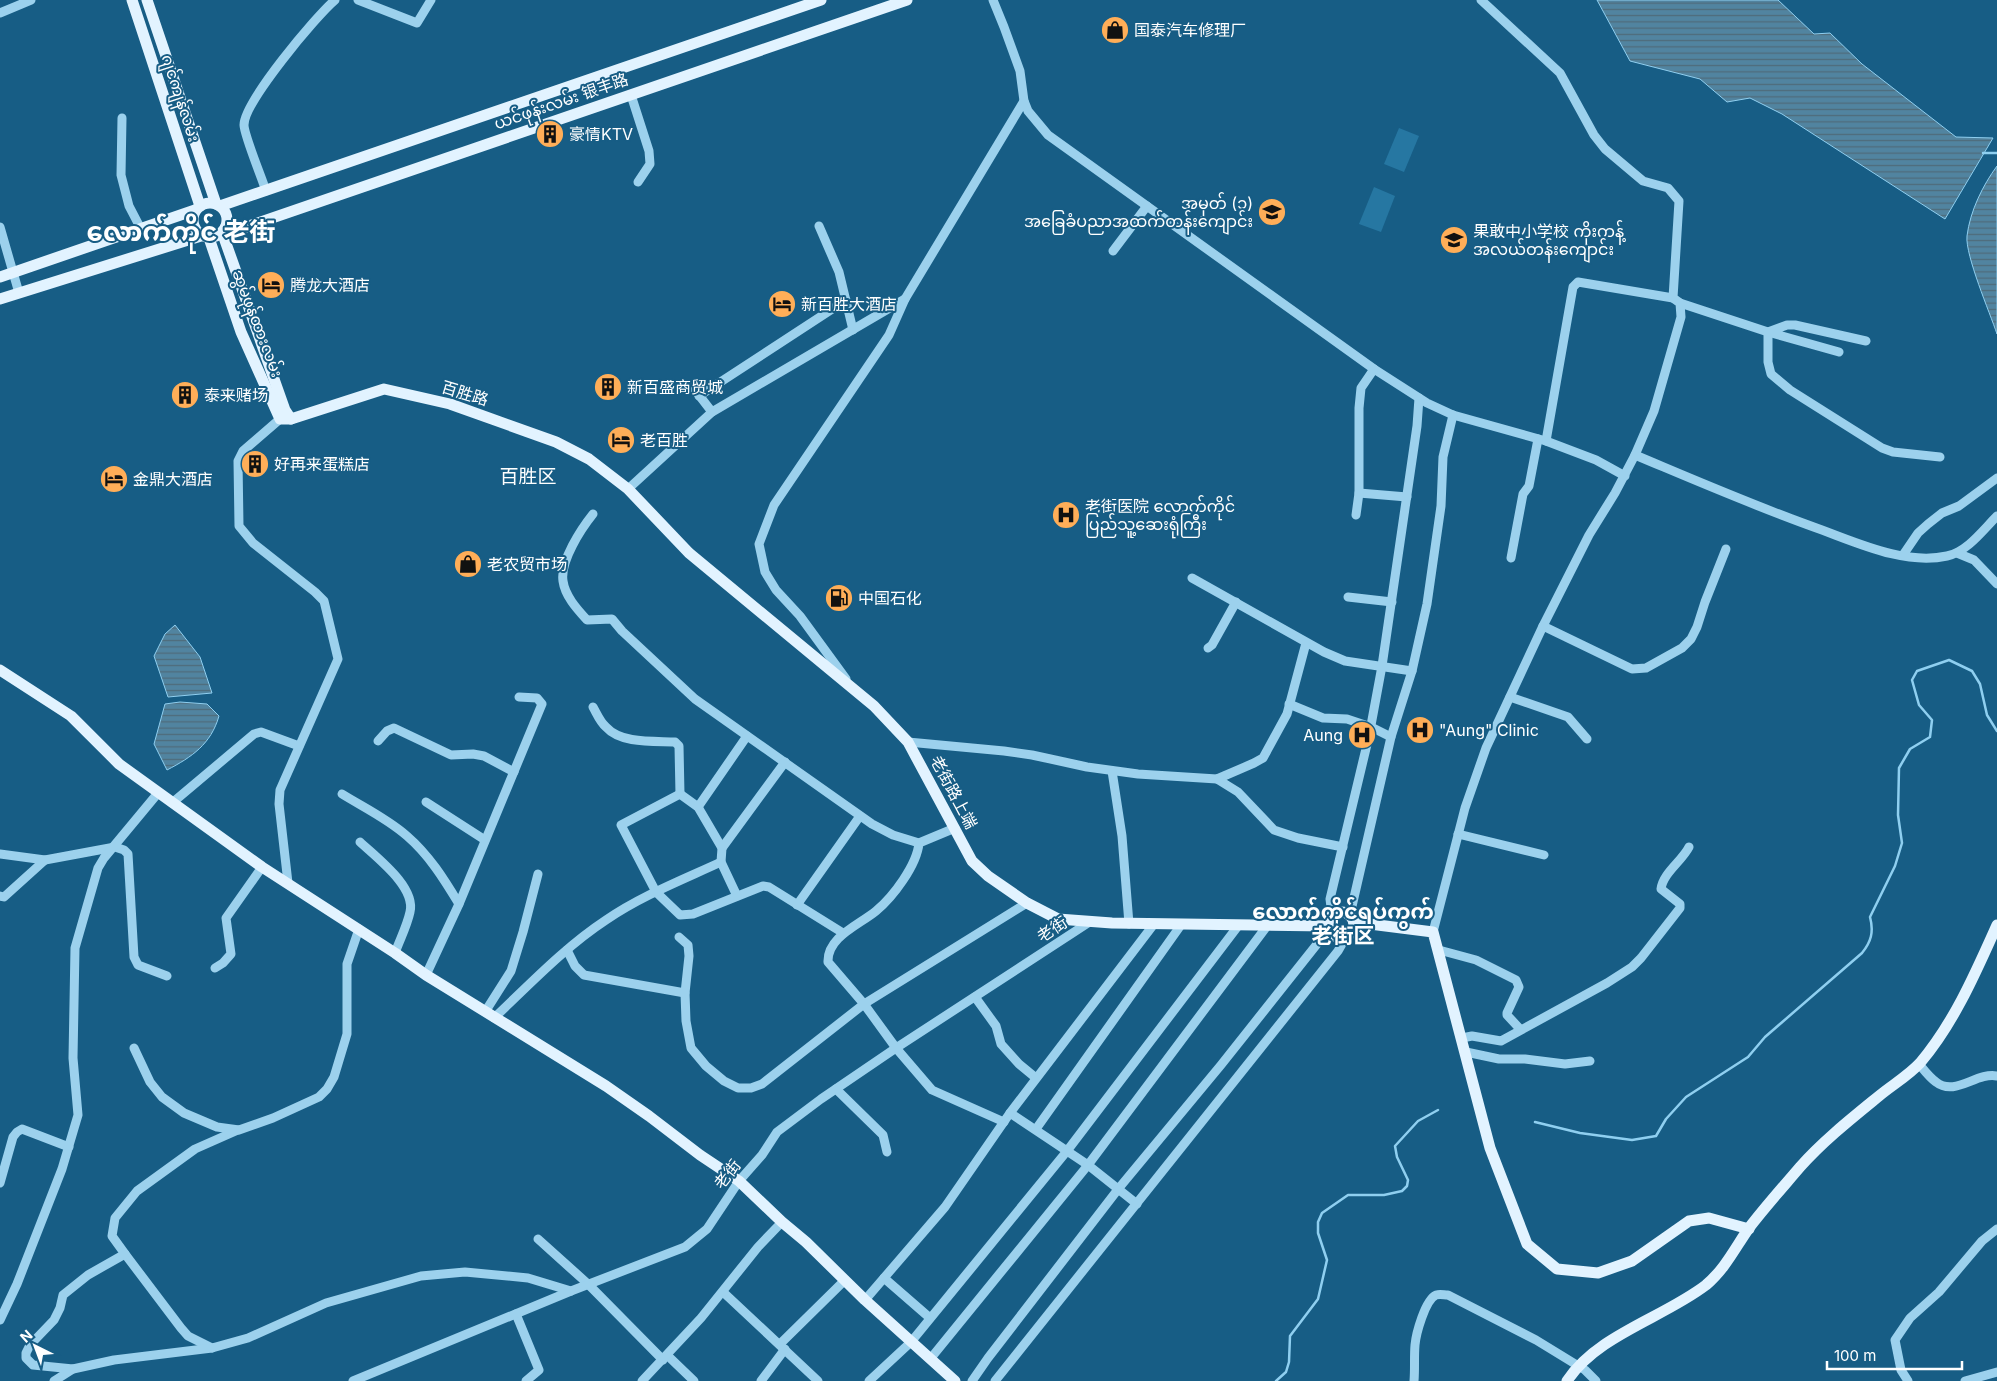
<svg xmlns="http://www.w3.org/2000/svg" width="1997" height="1381" viewBox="0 0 1997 1381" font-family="Inter,'Noto Sans SC','Noto Sans Myanmar',sans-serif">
<defs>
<pattern id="water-rules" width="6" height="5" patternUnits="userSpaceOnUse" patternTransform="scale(1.25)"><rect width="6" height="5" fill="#5184a0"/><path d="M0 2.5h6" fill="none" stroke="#4f6b7a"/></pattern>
</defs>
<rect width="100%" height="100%" fill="#175d85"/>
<g fill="#2677a2">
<polygon points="1399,128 1419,136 1404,172 1384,164"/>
<polygon points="1374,187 1395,196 1381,232 1359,224"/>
</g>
<g fill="url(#water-rules)" stroke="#8fcff0">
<polygon points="1597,0 1778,0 1814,34 1830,33 1862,64 1956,137 1993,138 1945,219 1782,114 1750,98 1727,102 1700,79 1630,61"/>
<path d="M1997 166V334C1990 313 1965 255 1967 236 1970 211 1983 185 1997 166Z"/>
<polygon points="175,625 200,657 212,693 168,697 154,656 165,634"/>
<path d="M180 702 207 704 219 716C211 744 192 757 167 770L154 744 165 704Z"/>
</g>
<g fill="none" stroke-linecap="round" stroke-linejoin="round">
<g stroke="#8fcff0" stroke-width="2.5">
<polyline points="1983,153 1997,153"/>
<path d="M1535 1122 1580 1133 1632 1140 1656 1136 1666 1119 1686 1097 1748 1057 1765 1037 1862 953C1871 942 1874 932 1870 917L1895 866 1902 843 1898 815 1899 768 1910 749 1930 737 1932 720 1919 705 1912 680 1917 671 1949 660 1972 671 1980 684 1987 715 1997 731"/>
<polyline points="1276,1381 1286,1372 1289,1362 1290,1336 1318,1299 1327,1260 1318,1233 1318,1222 1322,1213 1348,1195 1384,1195 1402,1191 1407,1186 1408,1180 1397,1157 1395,1146 1418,1121 1438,1110"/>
</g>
<g stroke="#9cd1ed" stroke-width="9">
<polyline points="358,0 417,23 431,0"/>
<polyline points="993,0 1004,27 1020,71 1024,101 1028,111 1048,135 1374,369 1427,403 1453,415 1546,441 1596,460 1625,476"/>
<polyline points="0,13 31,0"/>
<polyline points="631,95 649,151 650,164 638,182"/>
<polyline points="122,118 121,175 129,206 141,229"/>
<path d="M266 191C262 178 244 135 244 125 244 102 316 16 335 0"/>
<polyline points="819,226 839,272 853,330"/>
<polyline points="0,227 19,293"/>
<polyline points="1113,251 1147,206"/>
<polyline points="1680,303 1768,332 1768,362 1771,374 1790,390 1882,448 1893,452 1940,457"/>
<polyline points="1839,352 1768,332 1787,325 1795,325 1866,341"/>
<polyline points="692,386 712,412"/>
<polyline points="699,396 846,300"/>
<polyline points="283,414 280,419 243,451 238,461 239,526 253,543 315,592 324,601 338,659 280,790 279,804 288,883"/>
<polyline points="1546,441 1573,287 1578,282 1673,298"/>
<path d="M1635 455C1697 481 1759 508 1822 530 1860 544 1906 565 1947 556 1967 552 1983 530 1997 516"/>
<polyline points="628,489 712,412 905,299"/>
<polyline points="1359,493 1407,497"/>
<path d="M593 514C581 529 560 561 563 581 565 596 577 609 587 620L612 619 622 631 695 699 872 824 893 835 919 843"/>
<polyline points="1356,515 1359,493 1359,408 1361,388 1374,369"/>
<polyline points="1957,553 1974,560 1997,584"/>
<polyline points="1903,555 1918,533 1928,524 1942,513 1959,506 1997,478"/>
<polyline points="1511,558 1523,494 1529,486 1538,439"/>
<polyline points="1192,578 1324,652 1345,661 1412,671"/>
<polyline points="1348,597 1392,602"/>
<polyline points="1543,626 1632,669 1646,668 1682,648 1691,639 1697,627 1705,602 1726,549"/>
<polyline points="1208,648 1212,645 1236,602"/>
<polyline points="846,679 800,616 776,590 765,572 759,544 774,505 889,335 905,299 1024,101"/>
<polyline points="1510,697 1568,717 1587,739"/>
<polyline points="1289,704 1323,718 1347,719 1371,727 1391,737"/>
<path d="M593 707C597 714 600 722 606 727 621 744 654 741 675 742L679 746 680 794"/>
<polyline points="378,741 387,731 394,728 451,755 473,754 484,756 514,772"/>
<polyline points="908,742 1004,751 1032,755 1087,767 1138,774 1217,779 1254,763 1263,758 1287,714 1306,643"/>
<polyline points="1112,771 1122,836 1129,924"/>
<polyline points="1217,779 1238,792 1274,830 1298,838 1343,847"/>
<path d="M342 794C363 807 388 819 407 836 429 855 444 879 459 904"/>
<polyline points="680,794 621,825 656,892 680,915 693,914 763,886 769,887 843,933"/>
<polyline points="680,794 698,807 722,848 721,862 737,896"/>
<polyline points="426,802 485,840"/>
<polyline points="172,803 254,734 261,732 299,746"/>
<polyline points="698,807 747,736"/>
<path d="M955 828 919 843C917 865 893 897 876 911 859 925 827 937 828 962L864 1004 896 1048 932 1090 1004 1122"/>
<polyline points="1458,834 1544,855"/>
<path d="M360 842C377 858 416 887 410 912 407 926 400 939 395 953"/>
<polyline points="722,848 785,762"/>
<polyline points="0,854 45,860 115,847 124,850 128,854 134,957 138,965 167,976"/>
<polyline points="0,896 4,897 45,860"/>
<polyline points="797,905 860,816"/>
<polyline points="1332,915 1330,899 1369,736 1382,666 1417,426 1419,398"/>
<polyline points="1350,915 1391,737 1412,671 1427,604 1441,506 1443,457 1453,415"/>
<polyline points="1433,932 1465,808 1486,748 1543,626 1589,535 1615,493 1635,455 1654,411 1681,317 1680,303 1673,298 1679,201 1668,188 1643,181 1605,149 1594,135 1560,73 1481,0"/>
<polyline points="679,937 688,945 689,956 685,993 686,1021 691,1048 706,1066 724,1081 738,1088 751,1088 762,1084 864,1004 1027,903"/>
<polyline points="567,950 575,966 584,975 685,993"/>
<polyline points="1439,950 1476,960 1516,980 1519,987 1507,1013 1507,1015 1520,1029"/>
<polyline points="215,968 223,963 231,954 226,918 262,867"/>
<polyline points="426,975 459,904 542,704 537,698 519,697"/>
<polyline points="975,997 996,1026 1001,1044 1019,1064 1036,1078"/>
<polyline points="485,1012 511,971 523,932 538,874"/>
<path d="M494 1018C530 984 565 947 606 920 641 896 682 880 721 862"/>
<path d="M1462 1038 1472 1036 1501 1041 1607 983 1632 967 1641 958 1680 908V904L1661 889C1663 873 1682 861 1689 847"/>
<polyline points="134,1048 150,1082 162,1097 184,1113 217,1127 239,1130 273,1118 319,1097 327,1089 334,1077 347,1034 347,964 359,929"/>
<polyline points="1466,1052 1499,1059 1525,1059 1565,1064 1590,1061"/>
<path d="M1919 1064C1924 1070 1929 1077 1936 1082 1955 1097 1976 1072 1997 1076"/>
<polyline points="836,1089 883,1135 887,1152"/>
<polyline points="1010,1113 1088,1165 1137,1204"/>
<polyline points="1036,1129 1181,925"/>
<polyline points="0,1183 13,1137 17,1132 22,1129 69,1147"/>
<polyline points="538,1239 588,1284 663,1360"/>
<polyline points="125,1254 181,1328 188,1336 212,1348"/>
<polyline points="884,1278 930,1318"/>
<polyline points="723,1292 818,1381"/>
<polyline points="865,1300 945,1207 1010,1113 1154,924"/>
<polyline points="516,1314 539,1370 526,1381"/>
<polyline points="0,1320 17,1284 62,1169 78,1115 73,1058 75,948 98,868 104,858 158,793"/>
<polyline points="780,1344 845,1280"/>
<polyline points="667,1355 694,1381"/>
<polyline points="931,1358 1088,1165 1267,926"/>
<polyline points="73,1369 33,1365 26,1358 26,1353 30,1345 54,1320 60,1308 63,1295 88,1275 125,1254 112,1236 115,1218 137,1191 195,1149 238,1130"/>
<polyline points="54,1381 73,1369 114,1360 212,1348 248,1338 326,1303 421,1276 465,1272 528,1278 571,1291"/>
<polyline points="353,1381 571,1291 685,1247 707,1229 739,1181 762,1155 777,1132 821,1099 896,1048 1091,921"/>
<polyline points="642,1381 701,1318 758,1247 782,1222"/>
<polyline points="761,1381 785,1349"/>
<polyline points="869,1381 911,1342 1067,1151 1238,926"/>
<polyline points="972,1381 988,1358 1119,1188 1221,1065 1329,929"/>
<polyline points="995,1381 1338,951 1346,937"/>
<path d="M1414 1381C1415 1369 1414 1357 1415 1345 1416 1334 1425 1300 1436 1295 1440 1294 1444 1295 1448 1295L1536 1340 1585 1370 1596 1381"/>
<polyline points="1908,1381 1901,1370 1895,1340 1910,1318 1939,1292 1982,1241 1997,1229"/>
<polyline points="1965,1381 1997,1372"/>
</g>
<g stroke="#e2f3ff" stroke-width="11">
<polyline points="132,0 200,206"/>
<polyline points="147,0 216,204"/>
<circle cx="210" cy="220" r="17"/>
<polyline points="220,206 821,0"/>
<polyline points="225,228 246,227 907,0"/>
<polyline points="222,232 285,410 291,419"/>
<polyline points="209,238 241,332 280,419 291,419 384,389 450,404 556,442 589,459 628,489 689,553 874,706 908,742 972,861 988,876 1027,903 1058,919 1112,923 1328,926"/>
<polyline points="0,277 195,210"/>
<polyline points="0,299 201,236"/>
<polyline points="0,670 71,716 119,764 262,867 395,953 426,975 606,1086 649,1116 700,1155 739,1181 782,1222 806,1242 865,1300 955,1381"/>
<circle cx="1341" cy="925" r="13"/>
<polyline points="1354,922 1433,932 1490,1148 1527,1244 1557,1269 1598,1273 1632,1261 1689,1221 1709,1218 1749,1229"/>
<path d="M1567 1381C1597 1335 1663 1318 1706 1285 1725 1269 1735 1248 1749 1228 1765 1207 1783 1187 1800 1167 1823 1141 1852 1118 1879 1096 1892 1085 1908 1076 1920 1063 1954 1023 1976 972 1997 925"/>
</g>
</g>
<defs>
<symbol id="shop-disc" viewBox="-11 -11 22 22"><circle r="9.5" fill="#ffae58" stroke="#175d85"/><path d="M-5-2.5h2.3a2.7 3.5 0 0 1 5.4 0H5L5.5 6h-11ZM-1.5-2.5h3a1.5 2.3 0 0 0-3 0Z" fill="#111"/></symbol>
<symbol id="building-disc" viewBox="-11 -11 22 22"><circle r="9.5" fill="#ffae58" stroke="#175d85"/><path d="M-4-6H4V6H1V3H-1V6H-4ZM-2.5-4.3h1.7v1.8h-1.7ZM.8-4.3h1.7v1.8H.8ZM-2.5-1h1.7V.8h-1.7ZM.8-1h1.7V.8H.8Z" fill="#111"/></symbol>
<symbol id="school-disc" viewBox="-11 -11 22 22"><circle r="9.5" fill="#ffae58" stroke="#175d85"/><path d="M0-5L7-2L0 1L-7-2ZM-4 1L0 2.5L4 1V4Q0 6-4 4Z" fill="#111"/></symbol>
<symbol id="hotel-disc" viewBox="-11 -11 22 22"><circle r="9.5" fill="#ffae58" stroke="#175d85"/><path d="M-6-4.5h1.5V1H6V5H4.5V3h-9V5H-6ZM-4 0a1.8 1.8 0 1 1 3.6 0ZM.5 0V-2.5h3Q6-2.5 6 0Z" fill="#111"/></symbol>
<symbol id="hospital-disc" viewBox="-11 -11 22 22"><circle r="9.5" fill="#ffae58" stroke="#175d85"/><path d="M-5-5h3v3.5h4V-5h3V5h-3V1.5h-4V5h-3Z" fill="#111"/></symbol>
<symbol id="fuel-disc" viewBox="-11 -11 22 22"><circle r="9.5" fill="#ffae58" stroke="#175d85"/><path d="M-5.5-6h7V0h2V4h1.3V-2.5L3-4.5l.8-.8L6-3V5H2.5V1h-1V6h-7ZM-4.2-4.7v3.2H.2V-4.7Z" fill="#111"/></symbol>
</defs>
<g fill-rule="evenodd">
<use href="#shop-disc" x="1099" y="14" width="32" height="32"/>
<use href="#building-disc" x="534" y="118" width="32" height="32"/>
<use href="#school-disc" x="1256" y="196" width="32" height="32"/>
<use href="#school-disc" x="1438" y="224" width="32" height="32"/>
<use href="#hotel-disc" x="255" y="269" width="32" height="32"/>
<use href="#hotel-disc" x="766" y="288" width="32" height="32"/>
<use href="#building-disc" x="592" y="371" width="32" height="32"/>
<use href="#building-disc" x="169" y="379" width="32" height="32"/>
<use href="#hotel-disc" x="605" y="424" width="32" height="32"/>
<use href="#building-disc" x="239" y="448" width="32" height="32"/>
<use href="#hotel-disc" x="98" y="463" width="32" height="32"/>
<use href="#hospital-disc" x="1050" y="499" width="32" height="32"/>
<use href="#shop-disc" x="452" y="548" width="32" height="32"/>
<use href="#fuel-disc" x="823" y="582" width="32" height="32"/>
<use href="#hospital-disc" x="1404" y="714" width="32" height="32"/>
<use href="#hospital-disc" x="1346" y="719" width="32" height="32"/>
</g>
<g text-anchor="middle" stroke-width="4" stroke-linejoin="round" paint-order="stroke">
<g font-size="16" fill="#fff" stroke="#175d85" text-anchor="start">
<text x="1134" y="36">国泰汽车修理厂</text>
<text x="569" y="140">豪情KTV</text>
<text x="1253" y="209" text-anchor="end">အမှတ် (၁)<tspan x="1253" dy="18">အခြေခံပညာအထက်တန်းကျောင်း</tspan></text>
<text x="1473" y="237">果敢中小学校 ကိုးကန့်<tspan x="1473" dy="18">အလယ်တန်းကျောင်း</tspan></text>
<text x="290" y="291">腾龙大酒店</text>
<text x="801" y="310">新百胜大酒店</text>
<text x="627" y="393">新百盛商贸城</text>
<text x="204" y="401">泰来赌场</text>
<text x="640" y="446">老百胜</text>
<text x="274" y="470">好再来蛋糕店</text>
<text x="133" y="485">金鼎大酒店</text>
<text x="1085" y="512">老街医院 လောက်ကိုင်<tspan x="1085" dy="18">ပြည်သူ့ဆေးရုံကြီး</tspan></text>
<text x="487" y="570">老农贸市场</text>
<text x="858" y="604">中国石化</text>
<text x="1439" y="736">"Aung" Clinic</text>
<text x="1343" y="741" text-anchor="end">Aung</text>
</g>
<g font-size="16" fill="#fff" stroke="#175d85">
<text transform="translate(181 98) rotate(72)" y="6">ဂျင်ကျန်လမ်း</text>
<text transform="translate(561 101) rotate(-19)" y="6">ယင်ဖုန်းလမ်း 银丰路</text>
<text transform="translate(258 323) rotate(69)" y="6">ဆွမ်ဖုန်ထားလမ်း</text>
<text transform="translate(465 393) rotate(17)" y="6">百胜路</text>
<text transform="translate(954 792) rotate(62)" y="6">老街路上端</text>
<text transform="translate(1052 929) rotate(-33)" y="6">老街</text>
<text transform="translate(727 1174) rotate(-52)" y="6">老街</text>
</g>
<g font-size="19" fill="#fff" stroke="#175d85">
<text x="528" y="483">百胜区</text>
</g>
<g font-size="21" font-weight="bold" fill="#fff" stroke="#175d85">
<text x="1343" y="919">လောက်ကိုင်ရပ်ကွက်<tspan x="1343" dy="24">老街区</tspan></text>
</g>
<g font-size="26" font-weight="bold" fill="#fff" stroke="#175d85">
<text x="181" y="241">လောက်ကိုင် 老街</text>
</g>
</g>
<g transform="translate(35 1346) rotate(318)" stroke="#175d85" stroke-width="4" paint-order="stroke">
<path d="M0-4L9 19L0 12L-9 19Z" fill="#ffffff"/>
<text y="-8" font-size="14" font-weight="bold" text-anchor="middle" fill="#ffffff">N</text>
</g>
<path d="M1827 1361v8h135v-8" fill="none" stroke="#ffffff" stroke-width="2.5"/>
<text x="1834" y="1361" font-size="15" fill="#ffffff" stroke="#175d85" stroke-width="4" paint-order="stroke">100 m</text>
</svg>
